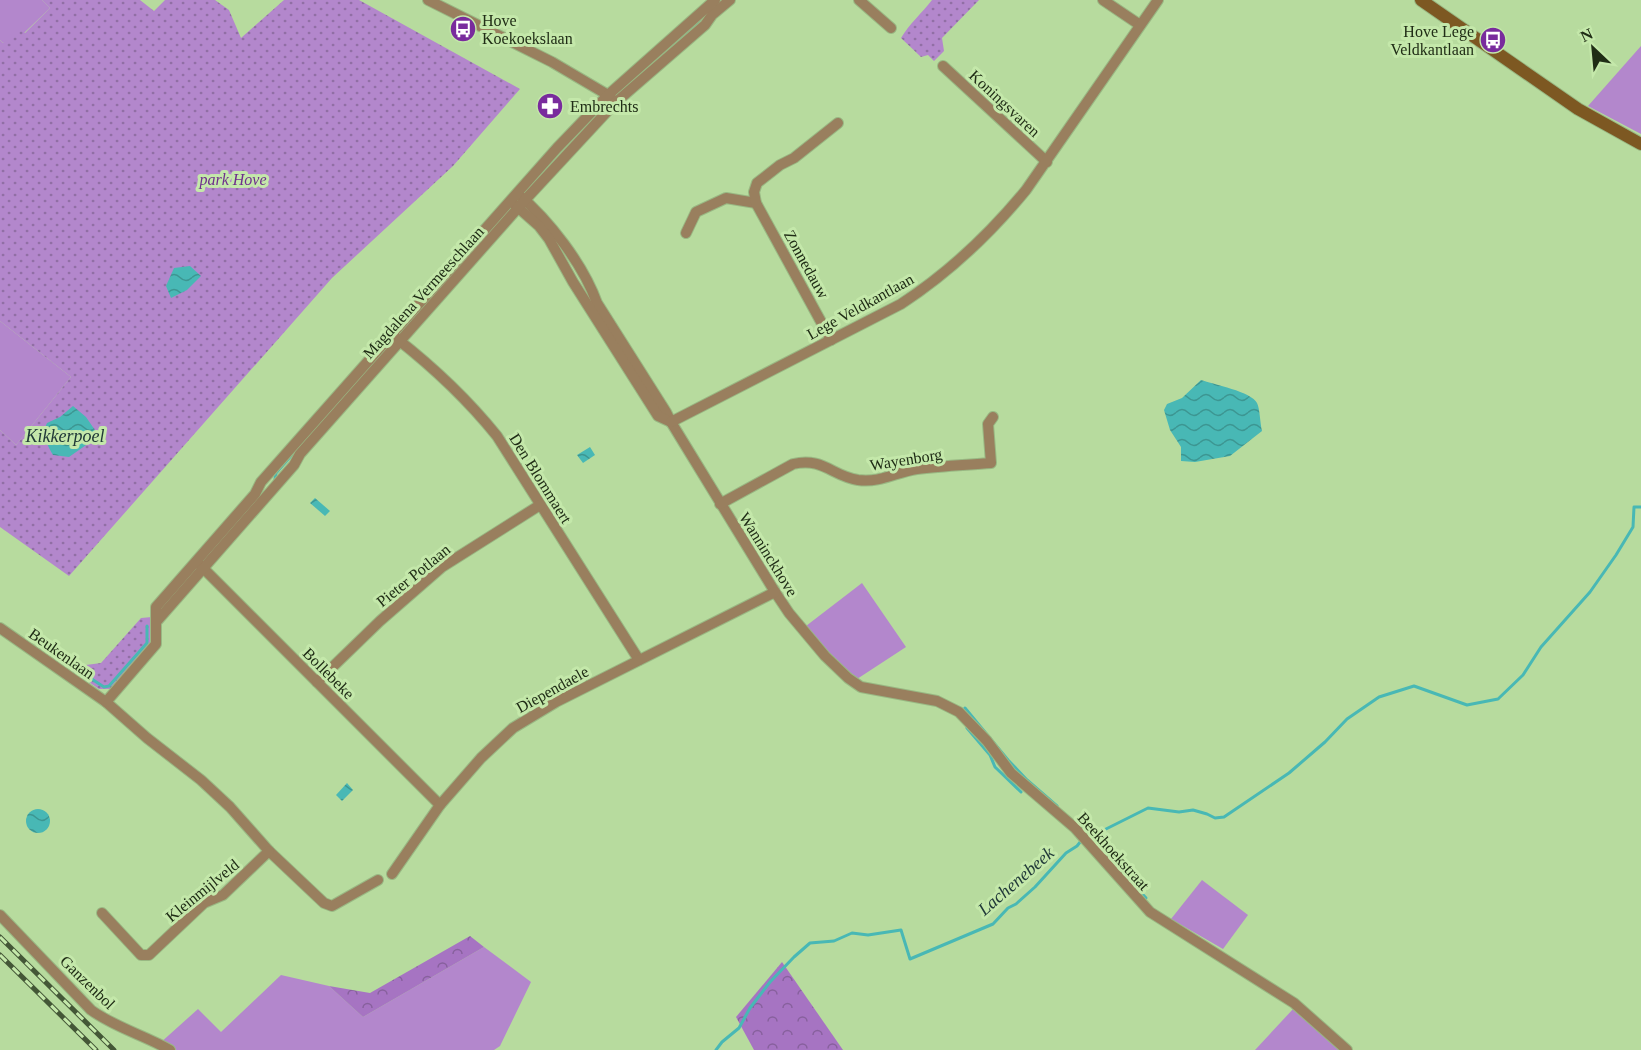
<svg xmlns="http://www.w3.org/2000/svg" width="1641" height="1050" viewBox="0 0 1641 1050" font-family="'Times New Roman',serif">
<defs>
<pattern id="forest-crowns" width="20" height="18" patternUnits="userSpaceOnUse" patternTransform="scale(1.5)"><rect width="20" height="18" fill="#a674c2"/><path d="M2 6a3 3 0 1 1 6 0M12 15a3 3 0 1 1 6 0" fill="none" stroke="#87609d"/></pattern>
<pattern id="park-dots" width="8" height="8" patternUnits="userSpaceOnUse" patternTransform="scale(1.5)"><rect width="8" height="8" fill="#b387cc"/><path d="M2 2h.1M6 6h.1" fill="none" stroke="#916fa5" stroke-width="1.8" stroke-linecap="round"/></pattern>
<pattern id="water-waves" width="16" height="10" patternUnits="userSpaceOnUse" patternTransform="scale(1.5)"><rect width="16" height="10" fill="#48b8b5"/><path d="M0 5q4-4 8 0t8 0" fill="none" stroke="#3c9692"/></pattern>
</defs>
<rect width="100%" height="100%" fill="#b7db9e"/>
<g fill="#b387cc">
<polygon points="0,0 42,0 50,8 24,33 3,43 0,40"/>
<polygon points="1641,46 1641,134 1588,106"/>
<polygon points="0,321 71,377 16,445 0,430"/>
<polygon points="862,583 906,647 857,679 835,660 806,626"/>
<polygon points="1202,880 1248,915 1223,949 1171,919"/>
<polygon points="484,947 531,982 500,1046 494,1050 165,1050 159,1044 198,1009 221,1032 281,975 329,986 363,1017"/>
<polygon points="1294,1008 1340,1050 1255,1050"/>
</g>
<g fill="url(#forest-crowns)">
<polygon points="470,936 484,947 363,1017 329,986 370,993"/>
<polygon points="782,962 843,1050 754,1050 736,1017"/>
</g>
<g fill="url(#park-dots)">
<polygon points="42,0 140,0 154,11 165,0 215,0 229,10 241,38 284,0 359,0 520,89 453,166 332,278 69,576 0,527 0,430 16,445 71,377 0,321 0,40 3,43 19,28 25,33 50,8"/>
<path d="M932 0H979L942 38 944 51 934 61 928 55 921 57 901 38C909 24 922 13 932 0Z"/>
<polygon points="152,617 151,642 110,689 99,689 71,670 71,667 101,663 141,618"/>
</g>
<g fill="url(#water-waves)">
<polygon points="190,266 201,276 187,290 171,298 166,286 174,268"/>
<path d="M1201 380C1213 384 1252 392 1257 403 1260 409 1260 423 1262 431L1230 456 1195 462 1181 461V447L1170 430 1164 410 1167 404 1182 398Z"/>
<path d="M73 406 86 417 99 436 69 457 53 455C47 444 41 435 47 423L60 417Z"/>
<polygon points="590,447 595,455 583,463 577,455"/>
<polygon points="315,498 330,511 325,516 310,503"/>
<polygon points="347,783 353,790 342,801 336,795"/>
<circle cx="38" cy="821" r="12"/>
</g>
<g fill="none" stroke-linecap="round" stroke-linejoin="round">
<g stroke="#48b8b5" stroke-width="3">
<polyline points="656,60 700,20"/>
<polyline points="275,479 276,473 297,449"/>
<polyline points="87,676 104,687 109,686 147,643 147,626"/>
<polyline points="965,708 1008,760 1027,780 1057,806"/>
<polyline points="967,728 990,755 995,767 1021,792"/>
<polyline points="1080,826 1146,898"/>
<polyline points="1089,834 1104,830 1148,808 1179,812 1193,810 1207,814 1215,818 1224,817 1289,773 1325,742 1347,719 1379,697 1414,686 1467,705 1498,699 1523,675 1541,647 1590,592 1616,555 1633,527 1634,507 1641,507"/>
<polyline points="716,1050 722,1042 739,1028 750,1008 770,982 794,957 810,943 834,941 852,933 868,935 901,930 910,959 993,924 1008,908 1016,904 1035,887 1066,853 1077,846 1081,841"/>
</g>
<defs>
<g id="street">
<polyline points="428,0 552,62 608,95 612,99"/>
<polyline points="859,0 891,28"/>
<polyline points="1103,0 1140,25"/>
<polyline points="943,66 1047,162"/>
<path d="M518 194C549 220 583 264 597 303L666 412 671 422 775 592 789 613 825 656 848 678 861 687 937 701 959 712 987 741 1011 773 1075 828 1150 912 1294 1003 1347 1050"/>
<polyline points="513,203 539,226 549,239 573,282 658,416 671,422"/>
<polyline points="686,233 696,212 726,198 756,203"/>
<path d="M396 338C433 367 468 400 497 436L639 660"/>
<polyline points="831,340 756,203 754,192 757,183 780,165 794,158 838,123"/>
<path d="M671 422 901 304C950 272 989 235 1026 190L1158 0"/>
<path d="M720 504 793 464C823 457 832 476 858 480 881 483 896 472 917 469 941 466 966 465 991 463L988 424 993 417"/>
<polyline points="199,564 440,805"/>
<polyline points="157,621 294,465 300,454 525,200 615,103 705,25 712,15 730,0"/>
<polyline points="0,628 106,702 147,738 201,780 230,807 269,851 324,903 332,906 378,880"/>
<polyline points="317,682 380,621 442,567 540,505"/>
<polyline points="106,702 156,644 156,607 255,494 261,482 557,148 608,95 715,0"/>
<polyline points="392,874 440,805 481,758 513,728 556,702 775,592"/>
<polyline points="102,913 141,955 149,955 204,903 223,895 269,851"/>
<path d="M0 915 91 1010C116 1028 144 1035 170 1050"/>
</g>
<polyline id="secondary" points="1421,0 1578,109 1641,144"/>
</defs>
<use href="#street" stroke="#99b883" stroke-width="12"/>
<use href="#secondary" stroke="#99b883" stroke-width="14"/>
<use href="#street" stroke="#997f5e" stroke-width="10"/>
<use href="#secondary" stroke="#7d5822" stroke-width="12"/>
<defs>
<g id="rail">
<polyline points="0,937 114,1050"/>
<polyline points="0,955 96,1050"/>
</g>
</defs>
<use href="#rail" stroke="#445737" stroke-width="5"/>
<use href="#rail" stroke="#c4e8aa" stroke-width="3" stroke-dasharray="9" stroke-linecap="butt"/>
</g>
<defs>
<symbol id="bus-disc" viewBox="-11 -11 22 22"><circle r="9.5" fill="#792b9d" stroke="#c4e8aa"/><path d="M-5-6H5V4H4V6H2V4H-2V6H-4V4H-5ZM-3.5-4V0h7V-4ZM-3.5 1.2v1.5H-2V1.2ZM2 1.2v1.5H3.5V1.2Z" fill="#fff"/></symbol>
<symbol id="pharmacy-disc" viewBox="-11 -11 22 22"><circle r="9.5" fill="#792b9d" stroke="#c4e8aa"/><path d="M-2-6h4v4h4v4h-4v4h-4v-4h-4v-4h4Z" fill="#fff"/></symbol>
</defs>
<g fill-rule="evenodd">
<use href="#bus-disc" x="448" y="14" width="30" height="30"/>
<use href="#bus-disc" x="1478" y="25" width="30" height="30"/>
<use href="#pharmacy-disc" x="535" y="91" width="30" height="30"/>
</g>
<g text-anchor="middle" stroke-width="6" stroke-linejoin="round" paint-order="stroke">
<g font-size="16" fill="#202d16" stroke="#c4e8aa" text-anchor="start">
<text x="482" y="26">Hove<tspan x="482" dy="18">Koekoekslaan</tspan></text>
<text x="1474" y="37" text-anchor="end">Hove Lege<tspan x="1474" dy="18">Veldkantlaan</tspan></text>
<text x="570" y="112">Embrechts</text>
</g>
<g font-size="16" fill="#202d16" stroke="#c4e8aa">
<text transform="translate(1005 103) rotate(43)" y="6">Koningsvaren</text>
<text transform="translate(807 264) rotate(61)" y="6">Zonnedauw</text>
<text transform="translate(423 292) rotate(-48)" y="6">Magdalena Vermeeschlaan</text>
<text transform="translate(860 306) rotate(-29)" y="6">Lege Veldkantlaan</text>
<text transform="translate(906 459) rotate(-9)" y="6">Wayenborg</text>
<text transform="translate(541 478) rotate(58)" y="6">Den Blommaert</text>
<text transform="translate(769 554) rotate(58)" y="6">Wanninckhove</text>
<text transform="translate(413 575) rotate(-39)" y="6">Pieter Potlaan</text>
<text transform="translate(62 653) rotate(35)" y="6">Beukenlaan</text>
<text transform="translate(329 673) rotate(45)" y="6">Bollebeke</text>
<text transform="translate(552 689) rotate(-29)" y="6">Diependaele</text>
<text transform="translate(1114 851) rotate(48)" y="6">Beekhoekstraat</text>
<text transform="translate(202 890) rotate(-39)" y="6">Kleinmijlveld</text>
<text transform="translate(88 982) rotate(44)" y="6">Ganzenbol</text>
</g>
<g font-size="16" font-style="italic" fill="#6e2e8c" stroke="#c4e8aa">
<text x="233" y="185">park Hove</text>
</g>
<g font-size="18" font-style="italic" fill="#213a39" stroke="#c4e8aa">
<text x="65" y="442">Kikkerpoel</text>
<text transform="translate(1016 881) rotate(-41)" y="6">Lachenebeek</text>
</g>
</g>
<g transform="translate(1593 48) rotate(334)" stroke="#c4e8aa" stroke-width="4.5" paint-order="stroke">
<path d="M0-4.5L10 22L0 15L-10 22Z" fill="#202d16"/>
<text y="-9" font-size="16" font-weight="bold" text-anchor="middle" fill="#202d16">N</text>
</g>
</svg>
